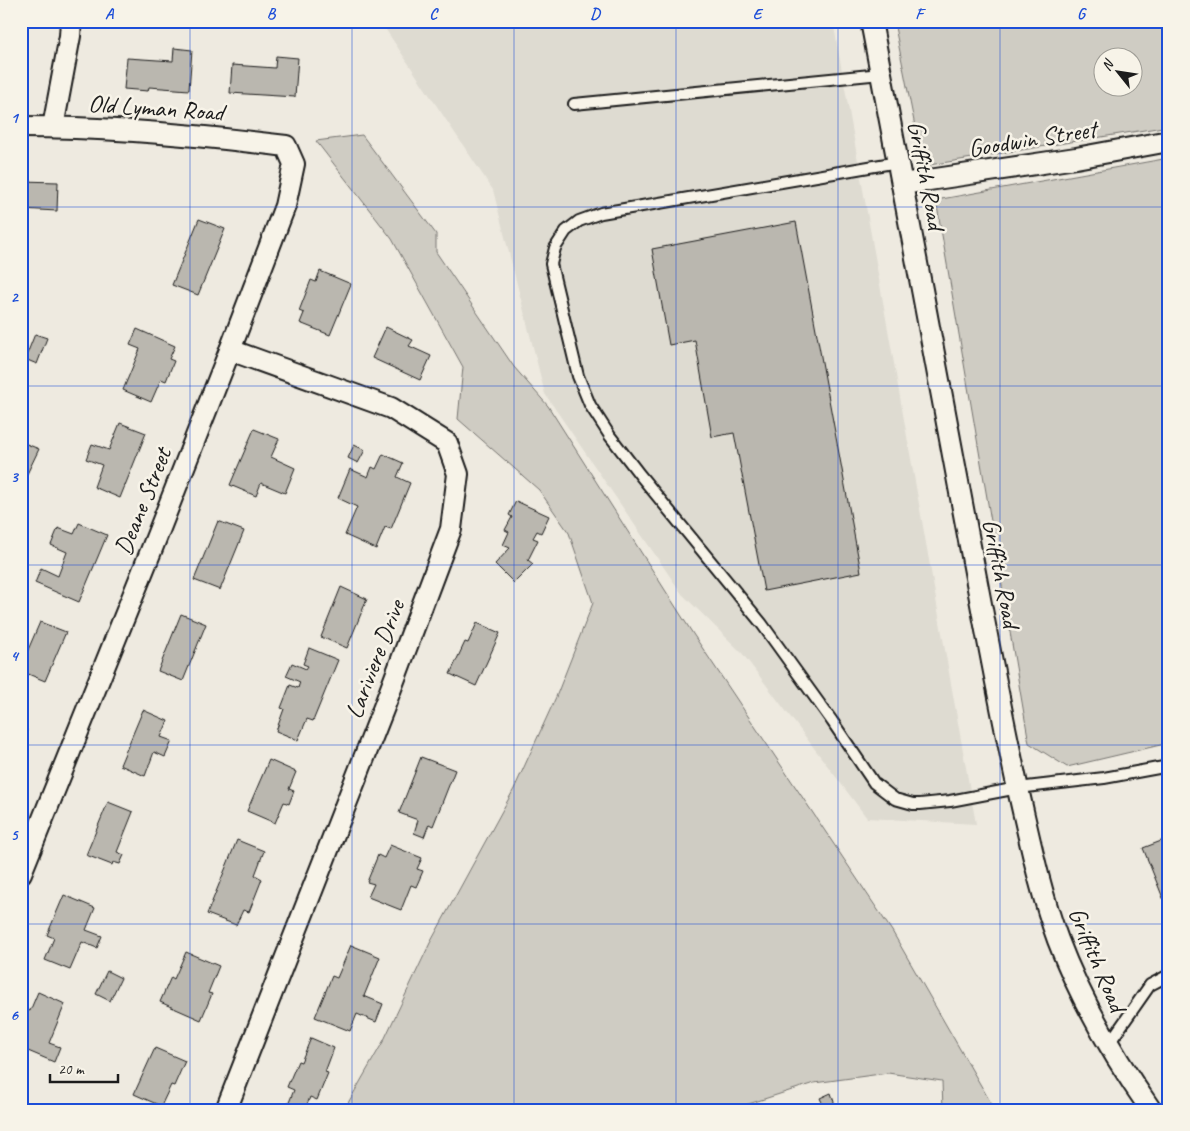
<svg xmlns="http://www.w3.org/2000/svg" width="1190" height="1131" viewBox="0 0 1190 1131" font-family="Caveat,sans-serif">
<rect width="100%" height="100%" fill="#eeeae0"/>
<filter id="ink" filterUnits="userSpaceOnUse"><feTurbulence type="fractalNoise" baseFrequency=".02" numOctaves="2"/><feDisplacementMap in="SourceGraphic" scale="10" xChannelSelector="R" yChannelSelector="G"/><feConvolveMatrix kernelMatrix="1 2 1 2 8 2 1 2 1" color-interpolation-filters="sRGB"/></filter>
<g filter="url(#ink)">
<polygon fill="#dedbd1" points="380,21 833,21 976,824 867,818 742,653 682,594 545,394 493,190"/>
<g fill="#cfccc3" stroke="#767470" fill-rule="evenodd">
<path d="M922 21H1169V126L923 166 895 27ZM1102 58H1132V88H1102Z"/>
<polygon points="362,135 436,234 436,252 514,367 548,406 693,634 892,931 995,1110 943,1110 942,1081 888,1073 814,1083 739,1107 738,1110 344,1110 384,1040 430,943 514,789 556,697 593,603 569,533 539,490 458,419 463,367 392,239 316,141"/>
<polygon points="1169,158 1169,743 1067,767 1029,743 936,200"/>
</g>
<g fill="#bab7af" stroke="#1c1c1c">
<polygon points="174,48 192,50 189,90 149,87 148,91 124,89 127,58 173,61"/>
<polygon points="276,56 298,58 295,97 230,93 232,65 275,68"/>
<polygon points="21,181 58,182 57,211 21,209"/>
<polygon points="199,219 225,229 198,295 172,285"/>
<polygon points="796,222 861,572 764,591 734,433 712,437 695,340 669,345 652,249"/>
<polygon points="320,271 351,284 330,335 300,323 304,313 299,311 311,280 316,282"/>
<polygon points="386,327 413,340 409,346 431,356 420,380 372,358"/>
<polygon points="137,329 175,346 169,359 174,361 166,381 161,379 151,402 123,390 140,349 130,345"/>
<polygon points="35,334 47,338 37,364 25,359"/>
<polygon points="120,423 146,433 120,498 94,487 102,465 86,459 92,444 109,450"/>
<polygon points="254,429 279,439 271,457 295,468 285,493 261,483 256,496 230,485"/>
<polygon points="24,443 39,449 27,474 21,472 21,449"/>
<polygon points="354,445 365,450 358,463 348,458"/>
<polygon points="383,454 403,463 397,477 410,483 391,529 385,527 376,549 345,535 357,507 338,498 350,469 368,477 372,467 376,469"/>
<polygon points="516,501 549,516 541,533 537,531 533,538 538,540 528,560 533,564 514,583 495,564 510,548 503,545 509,532 505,530 512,517 509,515"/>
<polygon points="218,521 244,531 220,590 194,580"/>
<polygon points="79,523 107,535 79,602 35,583 41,568 58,576 67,552 51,545 58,528 74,534"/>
<polygon points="341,587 367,599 347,648 321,637"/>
<polygon points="181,614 206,624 183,681 158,671"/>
<polygon points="40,622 66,632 45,681 21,671 21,666"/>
<polygon points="477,623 500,633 476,686 450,674 465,642 468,643"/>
<polygon points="309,648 338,660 313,721 307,719 298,740 276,731 284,709 281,708 290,685 298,688 300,682 286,676 292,663 306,669 308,666 303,664"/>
<polygon points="143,710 168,721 161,737 172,741 165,757 154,752 145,776 120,765"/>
<polygon points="21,728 27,730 21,744"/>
<polygon points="421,757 455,770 433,826 429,824 424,837 414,833 418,820 399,813"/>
<polygon points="269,760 296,772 289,789 294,791 289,804 284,802 275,823 247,811"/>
<polygon points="108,802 133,812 117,852 124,855 120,864 113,862 112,865 86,855"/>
<polygon points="1169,838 1169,913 1143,848"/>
<polygon points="237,840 264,851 255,875 262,879 249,912 243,910 236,925 207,914"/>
<polygon points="390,845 422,858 417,869 423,871 416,887 411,885 401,910 368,897 374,884 367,882 378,855 384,858"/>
<polygon points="64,895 95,908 86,930 102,936 97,948 82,942 70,970 45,960 54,938 47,935"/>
<polygon points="351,945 380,957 364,996 383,1004 376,1022 357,1014 350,1031 315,1017 332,976 337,978"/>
<polygon points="186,952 219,966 208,993 212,994 201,1020 160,1002 171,977 174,979"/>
<polygon points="107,971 121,978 110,1001 96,994"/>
<polygon points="38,992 65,1004 49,1043 60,1047 54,1062 21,1048 21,1018 25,1009 30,1011"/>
<polygon points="311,1038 334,1048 325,1072 328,1073 317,1100 310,1097 305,1110 301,1110 288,1105 294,1090 287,1087 298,1061 301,1062"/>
<polygon points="155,1048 185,1061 174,1086 171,1085 161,1106 134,1094"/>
<polygon points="831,1093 835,1105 838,1104 841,1110 824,1110 825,1109 820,1098"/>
</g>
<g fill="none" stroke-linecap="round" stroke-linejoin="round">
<defs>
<g id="lane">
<polyline points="574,104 881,74"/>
<polyline points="898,162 601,213 579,221 566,231 555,248 551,264 578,376 590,405 610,436 640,475 762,624 832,721 874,783 895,799 913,804 920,804 950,801 1018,788 1104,778 1169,766"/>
<polyline points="1108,1045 1150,985 1169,975"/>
</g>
<g id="street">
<path d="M871 21C904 191 935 360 967 530 984 619 1000 709 1020 798 1031 846 1041 894 1058 940 1081 1001 1114 1057 1151 1110"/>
<path d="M21 127C110 127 198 135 286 146L294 164 285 206 230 350 151 551 21 873"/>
<polyline points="53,127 70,36 71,21"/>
<polyline points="902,184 1076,158 1169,141"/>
<polyline points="226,1110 384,707 451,529 458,474 447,443 391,408 230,350"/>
</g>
</defs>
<use href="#lane" stroke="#1c1c1c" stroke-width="14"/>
<use href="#street" stroke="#1c1c1c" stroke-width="24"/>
<use href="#lane" stroke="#f7f3e8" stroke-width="10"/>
<use href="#street" stroke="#f7f3e8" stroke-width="20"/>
</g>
</g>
<path fill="none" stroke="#1d4ed8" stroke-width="1" stroke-opacity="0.55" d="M190 21V1110M352 21V1110M514 21V1110M676 21V1110M838 21V1110M1000 21V1110M21 207H1169M21 386H1169M21 565H1169M21 745H1169M21 924H1169"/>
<g text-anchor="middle" stroke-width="5" stroke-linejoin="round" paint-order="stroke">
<g font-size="25" fill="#1c1c1c" stroke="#f7f3e8">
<text transform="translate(156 107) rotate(4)" y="9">Old Lyman Road</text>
<text transform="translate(1032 138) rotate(-9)" y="9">Goodwin Street</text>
<text transform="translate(927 175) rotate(79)" y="9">Griffith Road</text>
<text transform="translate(142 501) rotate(-68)" y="9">Deane Street</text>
<text transform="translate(1002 573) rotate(79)" y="9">Griffith Road</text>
<text transform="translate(374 659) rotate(-69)" y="9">Lariviere Drive</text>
<text transform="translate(1098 959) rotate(67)" y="9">Griffith Road</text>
</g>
</g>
<rect width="1190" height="1131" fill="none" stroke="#f7f3e8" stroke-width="55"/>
<g transform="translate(1118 72) rotate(300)"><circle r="24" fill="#f7f3e8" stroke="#9f9d96"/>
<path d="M0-4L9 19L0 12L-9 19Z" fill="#1c1c1c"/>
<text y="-8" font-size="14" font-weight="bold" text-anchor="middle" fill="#1c1c1c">N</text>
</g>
<path d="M50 1074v8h68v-8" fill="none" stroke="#1c1c1c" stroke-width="2.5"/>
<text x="58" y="1074" font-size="15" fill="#1c1c1c" stroke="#f7f3e8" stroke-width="4" paint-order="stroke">20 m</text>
<rect x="28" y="28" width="1134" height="1076" fill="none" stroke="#1d4ed8" stroke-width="2"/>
<g font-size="16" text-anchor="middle" font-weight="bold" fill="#1d4ed8">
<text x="109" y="19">A</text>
<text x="271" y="19">B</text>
<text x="433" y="19">C</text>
<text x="595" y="19">D</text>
<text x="757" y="19">E</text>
<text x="919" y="19">F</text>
<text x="1081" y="19">G</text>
<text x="14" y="123">1</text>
<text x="14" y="302">2</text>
<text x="14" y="482">3</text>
<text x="14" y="661">4</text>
<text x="14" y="840">5</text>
<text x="14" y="1020">6</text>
</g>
</svg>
